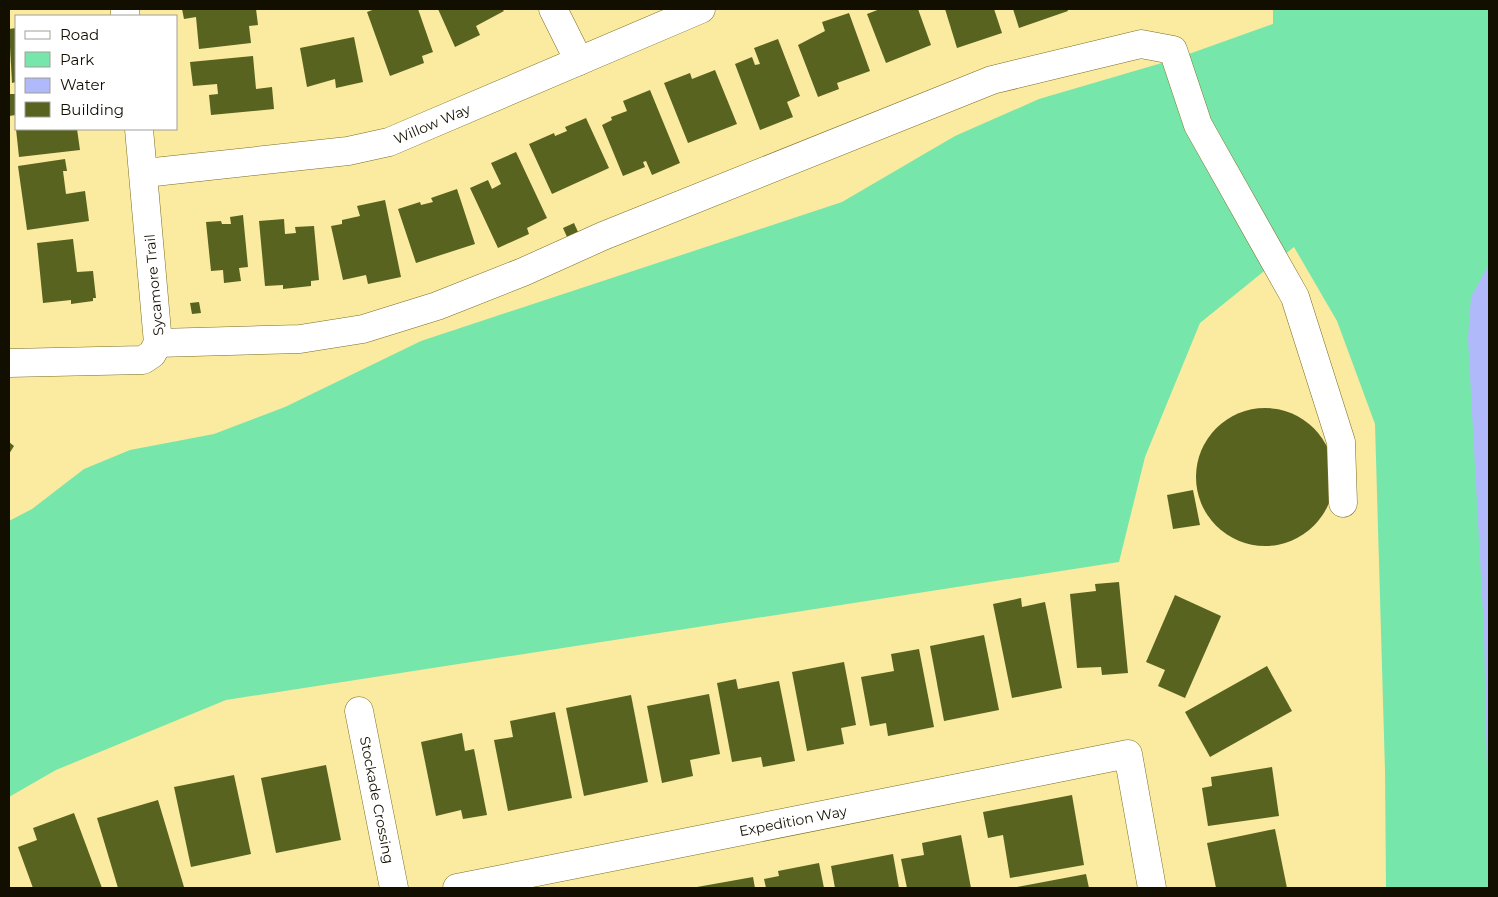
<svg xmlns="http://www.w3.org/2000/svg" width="1498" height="897" viewBox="0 0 1498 897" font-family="Montserrat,sans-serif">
<rect width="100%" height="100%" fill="#faeba0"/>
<polygon fill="#77e6ab" points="1273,9 1489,9 1489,888 1386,888 1385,771 1375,424 1337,321 1294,247 1200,323 1145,457 1119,562 226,700 56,770 9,797 9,521 32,509 84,469 130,450 214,434 285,407 421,341 842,202 955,136 1039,99 1172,60 1273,24"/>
<polygon fill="#b0b9f9" points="1489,264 1489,870 1484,633 1468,338 1471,297"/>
<g fill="#586320">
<polygon points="182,9 256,9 258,25 249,26 251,43 199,49 196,17 184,19"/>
<polygon points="375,9 418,9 433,52 422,56 424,63 390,76 367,12"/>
<polygon points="438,9 502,9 504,11 476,26 480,35 455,47"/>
<polygon points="880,9 918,9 931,45 886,63 867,14"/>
<polygon points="945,9 994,9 1002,33 957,48"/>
<polygon points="1013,9 1067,9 1068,11 1019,28"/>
<polygon points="849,13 870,71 837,83 839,89 818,97 798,45 825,31 822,22"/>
<polygon points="16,28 16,82 12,83 9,29"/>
<polygon points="354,37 363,82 336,88 335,79 307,87 300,48"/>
<polygon points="778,39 800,96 787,102 793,117 760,130 735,64 752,57 755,65 760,64 754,48"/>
<polygon points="253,56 256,89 272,87 274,109 211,115 209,95 218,94 217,84 193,86 190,62"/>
<polygon points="715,70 737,124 688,143 664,83 690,73 692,79"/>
<polygon points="650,90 680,163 652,175 646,161 643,162 645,167 623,176 602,125 612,120 611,117 627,111 623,101"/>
<polygon points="9,94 16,94 16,115 9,116"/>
<polygon points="586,118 609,168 552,194 529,144 554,133 555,136 567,131 565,127"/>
<polygon points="16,129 77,129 80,150 19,157"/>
<polygon points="516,152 547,218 527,228 529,234 498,248 470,188 488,180 492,189 501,184 491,163"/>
<polygon points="65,159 67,171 63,171 66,194 85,191 89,221 27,230 18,166"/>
<polygon points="457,189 475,244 416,263 398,209 420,202 421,205 433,202 431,198"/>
<polygon points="385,200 401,277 368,284 366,275 343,280 331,226 342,224 342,220 360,216 357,206"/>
<polygon points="243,215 248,267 239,268 241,281 224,283 223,270 211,271 206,222 221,221 222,224 231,224 230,217"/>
<polygon points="284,219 285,234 296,233 295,227 314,226 319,280 311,281 311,286 283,289 283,285 265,286 259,221"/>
<polygon points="574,223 578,232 567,237 563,228"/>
<polygon points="73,239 77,272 93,271 96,298 93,298 93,301 71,304 71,300 43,303 37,243"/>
<polygon points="199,302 201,313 192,314 190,303"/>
<circle cx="1265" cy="477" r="69"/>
<polygon points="9,442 14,446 9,454"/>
<polygon points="1193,490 1200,525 1173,529 1167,495"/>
<polygon points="1119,582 1128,673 1102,675 1101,667 1077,668 1070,594 1096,591 1095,584"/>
<polygon points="1175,595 1221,616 1185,698 1158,686 1165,670 1146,662"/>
<polygon points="1021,598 1022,607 1045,602 1062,688 1012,698 993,604"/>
<polygon points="984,635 999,710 944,721 930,646"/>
<polygon points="919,649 934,727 888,736 886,723 870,726 861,677 894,671 891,654"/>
<polygon points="844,662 856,725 841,728 844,744 807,751 792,672"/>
<polygon points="1267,666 1292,711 1210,757 1185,712"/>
<polygon points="736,679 738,689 779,681 795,761 763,767 761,757 732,762 717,683"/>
<polygon points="709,694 720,754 690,760 693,776 662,783 647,706"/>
<polygon points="631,695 648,782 584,796 566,708"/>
<polygon points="555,712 572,798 508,811 494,740 513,737 510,721"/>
<polygon points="462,733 465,751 474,749 487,815 463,819 461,810 436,816 421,742"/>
<polygon points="326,765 341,840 276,853 261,778"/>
<polygon points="1272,767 1279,816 1208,826 1202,788 1212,786 1211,777"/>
<polygon points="234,775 251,854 191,867 174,787"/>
<polygon points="1072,795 1084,865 1010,878 1003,835 988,838 983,812"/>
<polygon points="158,800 184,887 118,888 97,818"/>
<polygon points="74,813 102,888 33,888 18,847 37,840 33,828"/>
<polygon points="1275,829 1287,888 1216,888 1207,843"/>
<polygon points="961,835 971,888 907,888 901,859 924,855 922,843"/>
<polygon points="893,854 899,888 835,888 831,866"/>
<polygon points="819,863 824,888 766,888 764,879 779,876 778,871"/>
<polygon points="1086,874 1089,888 1018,888 1017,887"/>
<polygon points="753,877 755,888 697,888 697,887"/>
</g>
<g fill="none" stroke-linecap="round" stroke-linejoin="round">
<defs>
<g id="minor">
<polyline points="125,9 125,16"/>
<polyline points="553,9 579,61"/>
<polyline points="145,173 348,151 389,142 701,9"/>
<polyline points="158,343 300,339 363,329 437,306 523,272 603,236 992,80 1141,44 1173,50 1198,125 1295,297 1341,442 1343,503"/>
<polyline points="9,363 143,360 152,354 158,343 139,129"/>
<polyline points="359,711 394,888"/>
<polyline points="457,888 1128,754 1152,888"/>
</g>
</defs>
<use href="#minor" stroke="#7b6d22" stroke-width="29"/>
<use href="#minor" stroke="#fff" stroke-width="28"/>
</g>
<g text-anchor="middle" stroke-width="5" stroke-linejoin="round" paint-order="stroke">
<g font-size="14" fill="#130f00" stroke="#fff">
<text transform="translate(432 124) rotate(-23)" y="5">Willow Way</text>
<text transform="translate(154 285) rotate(-95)" y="5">Sycamore Trail</text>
<text transform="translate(377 800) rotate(79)" y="5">Stockade Crossing</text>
<text transform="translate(793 821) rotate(-11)" y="5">Expedition Way</text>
</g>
</g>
<rect width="1498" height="897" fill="none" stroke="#130f00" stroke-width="20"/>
<rect x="15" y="15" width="162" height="115" fill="#ffffff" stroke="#a19f99"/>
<rect x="25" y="31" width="25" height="8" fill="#ffffff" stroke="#a19f99"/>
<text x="60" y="40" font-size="15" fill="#130f00">Road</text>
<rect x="25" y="52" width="25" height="15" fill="#77e6ab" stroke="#a19f99"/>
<text x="60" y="65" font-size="15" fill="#130f00">Park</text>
<rect x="25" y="78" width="25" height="15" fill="#b0b9f9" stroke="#a19f99"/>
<text x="60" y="90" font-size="15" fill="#130f00">Water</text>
<rect x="25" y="102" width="25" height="15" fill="#586320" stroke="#a19f99"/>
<text x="60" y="115" font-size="15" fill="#130f00">Building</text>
</svg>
